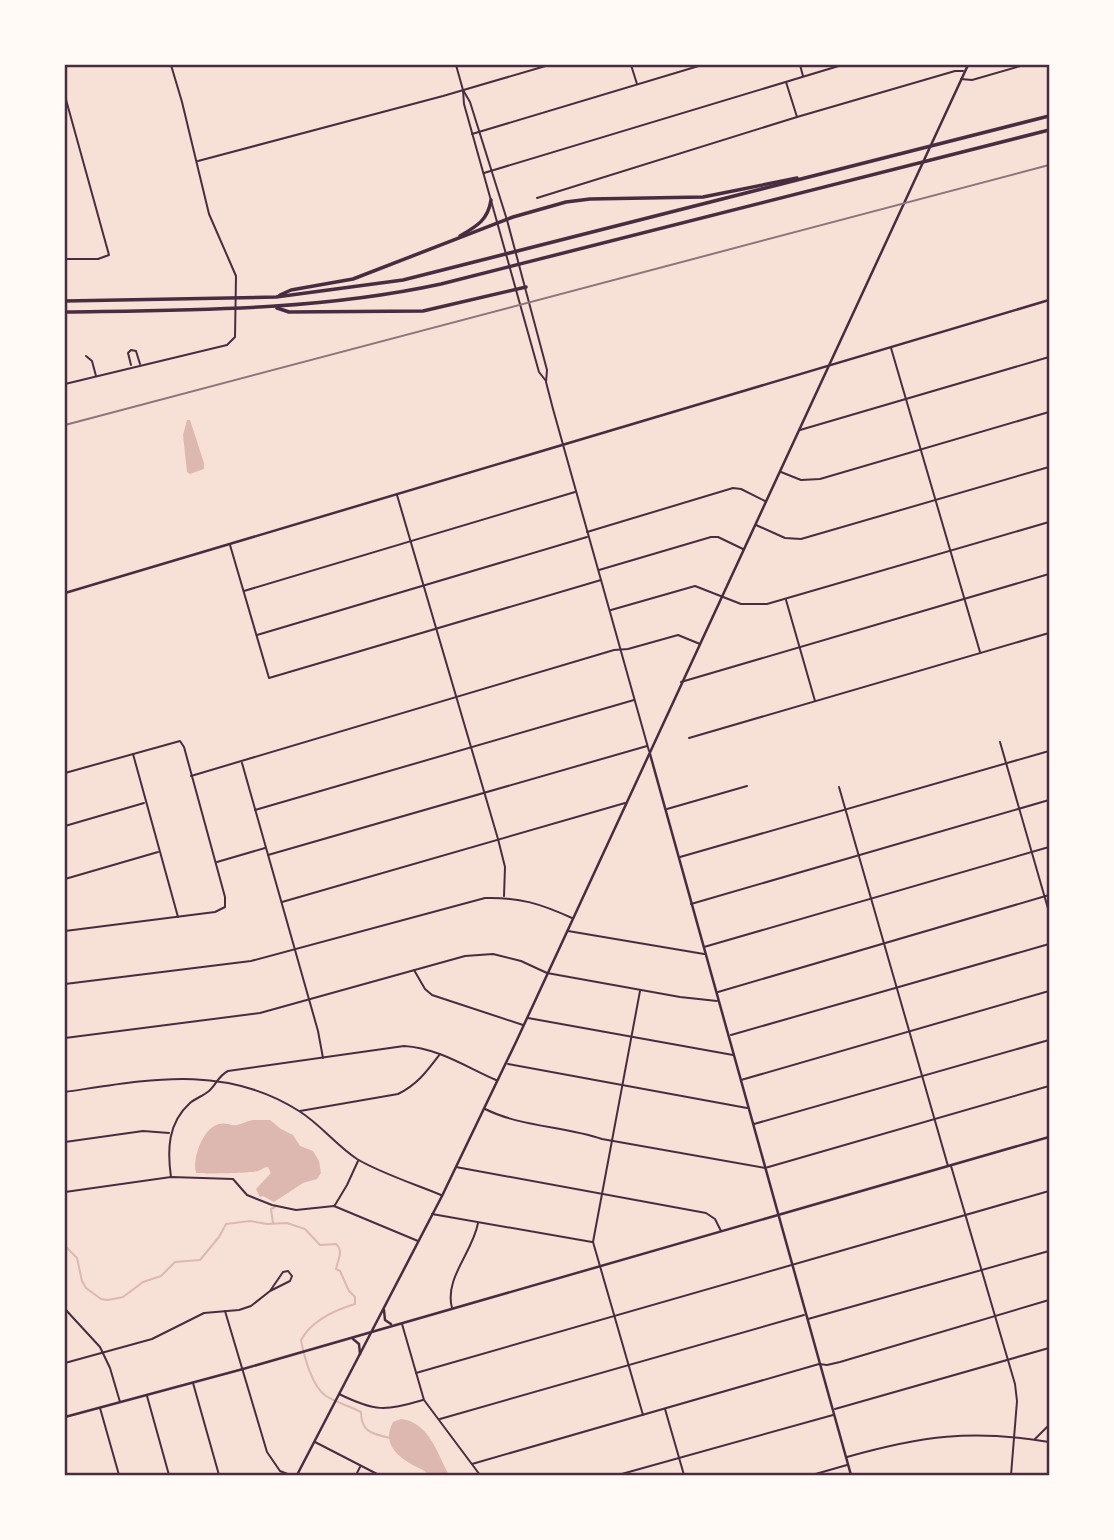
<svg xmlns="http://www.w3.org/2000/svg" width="1114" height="1540" viewBox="0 0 1114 1540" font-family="Montserrat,sans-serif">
<rect width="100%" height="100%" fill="#f7e1d7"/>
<g fill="#dcb8b0">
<polygon points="187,420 190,420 204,463 204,469 190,474 187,472 183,435"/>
<path d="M253 1120H270L281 1129 293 1135 300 1146 313 1151 319 1161 321 1173 317 1179 303 1183 274 1202 263 1196 260 1197 256 1189 271 1173 268 1167C264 1167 261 1170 258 1171 253 1173 203 1174 196 1173 192 1158 203 1128 219 1124 225 1122 231 1126 237 1125 242 1124 247 1121 253 1120Z"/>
<path d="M401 1419C429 1422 437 1453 449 1475 444 1475 436 1477 431 1475 428 1474 425 1471 421 1469 402 1460 380 1446 393 1422Z"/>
</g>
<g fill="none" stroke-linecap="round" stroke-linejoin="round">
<g stroke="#dcb8b0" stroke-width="2">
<polyline points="273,1223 271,1209 275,1207"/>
<path d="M65 1246 77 1258 82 1281 86 1288 101 1299 108 1300 123 1297 143 1282 161 1276 175 1262 200 1260 219 1237 226 1224 250 1221 267 1224 287 1223 305 1229 320 1245 336 1244C344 1251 338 1259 336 1269L340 1271 349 1291 355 1297V1304C335 1310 312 1320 301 1340 304 1356 312 1387 326 1396 337 1403 350 1406 361 1412 361 1433 374 1434 390 1438"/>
</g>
<g stroke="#4a2c40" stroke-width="2">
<polyline points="114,65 126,65"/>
<polyline points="631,65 637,84"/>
<polyline points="800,65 803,76"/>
<polyline points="961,79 972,80 1024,65"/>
<polyline points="786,82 797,117"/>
<polyline points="65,96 109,255 98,259 65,259"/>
<polyline points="472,134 702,65"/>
<polyline points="198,161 443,96 549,65"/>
<polyline points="484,173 842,65"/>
<polyline points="537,198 797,117 955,71 963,71"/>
<polyline points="891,348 980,652"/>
<polyline points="86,356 92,361 96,376"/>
<polyline points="131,365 128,353 131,350 136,351 140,364"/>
<polyline points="65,384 227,345 235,337 236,276 209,214 182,102 171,65"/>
<polyline points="800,430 1049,357"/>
<polyline points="781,472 801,480 820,479 1049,412"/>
<polyline points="397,495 498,839 505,867 504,896"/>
<polyline points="756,525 785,538 801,539 1049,467"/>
<polyline points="587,532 733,488 741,489 765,501"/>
<polyline points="230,545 269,678 601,580"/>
<polyline points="599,570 711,537 718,537 743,549"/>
<polyline points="244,591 575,492"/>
<polyline points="786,600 815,701"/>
<polyline points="611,610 695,586 741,604 767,604 1049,522"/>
<polyline points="257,635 587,537"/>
<polyline points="681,682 1049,574"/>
<polyline points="689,738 1049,633"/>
<polyline points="1000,742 1049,912"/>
<polyline points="133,754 178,917"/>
<polyline points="242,763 318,1031 323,1058"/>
<polyline points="65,773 180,741 184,747 225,897 225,907 215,912 65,931"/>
<polyline points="191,776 614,650 628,649 678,635 700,644"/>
<polyline points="839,787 948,1166"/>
<polyline points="667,809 747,786"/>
<polyline points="255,810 634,700"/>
<polyline points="65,826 144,803"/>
<polyline points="268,855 647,746"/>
<polyline points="680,857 1049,751"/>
<polyline points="217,862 265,848"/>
<polyline points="65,879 158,852"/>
<polyline points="282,902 625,803"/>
<polyline points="691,904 1049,800"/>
<polyline points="568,931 704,954"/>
<polyline points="704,947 1049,847"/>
<polyline points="414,970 425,989 432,995 523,1025"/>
<path d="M65 984 251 961 485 898C520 897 541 904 572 918"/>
<polyline points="640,991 593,1242 643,1415"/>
<polyline points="718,992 1049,895"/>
<polyline points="528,1018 733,1055"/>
<polyline points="731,1035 1049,944"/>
<polyline points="65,1038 260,1013 465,956 493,954 521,961 547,973 680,997 717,1001"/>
<polyline points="508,1064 747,1108"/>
<polyline points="741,1080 1049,991"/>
<path d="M65 1092C146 1080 224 1063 299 1111 320 1124 336 1145 357 1159 378 1172 417 1185 441 1195"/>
<path d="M485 1109C521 1127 564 1126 602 1139L765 1168 1049 1086"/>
<path d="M300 1111 398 1094C418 1084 427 1071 440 1054"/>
<polyline points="754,1124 1049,1040"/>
<polyline points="65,1142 143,1131 169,1133"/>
<polyline points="951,1166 1015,1384 1017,1401 1011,1475"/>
<polyline points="456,1167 706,1213 715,1219 721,1231"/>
<path d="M171 1177C167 1149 168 1123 190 1103 196 1098 203 1096 209 1091 216 1085 218 1076 228 1071L404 1046C438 1048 466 1067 496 1080"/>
<polyline points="65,1192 171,1177 233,1179 247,1195 272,1205 296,1210 334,1206 418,1241"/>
<polyline points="335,1205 347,1185 358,1161"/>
<polyline points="432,1214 592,1242"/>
<path d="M452 1308C444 1278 473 1252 478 1223"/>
<polyline points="65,1309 100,1347 110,1368 120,1402"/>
<polyline points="225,1311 267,1452 280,1471 290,1475"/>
<polyline points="808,1319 1049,1251"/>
<polyline points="402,1324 424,1400 480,1475"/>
<polyline points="65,1363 152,1339 204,1313 239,1310 251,1306 270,1291 283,1272 288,1271 292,1276 290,1281 270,1291"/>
<polyline points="416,1373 1049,1191"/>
<polyline points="193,1383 219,1475"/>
<path d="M339 1394C376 1412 384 1411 423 1400"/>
<polyline points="147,1396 169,1475"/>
<polyline points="100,1408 119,1475"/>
<polyline points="665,1409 684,1475"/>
<polyline points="835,1409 1049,1348"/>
<polyline points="440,1419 804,1315"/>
<polyline points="1035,1439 1049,1425"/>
<polyline points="315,1442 379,1475"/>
<path d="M847 1457C921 1436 972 1429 1049 1442"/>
<polyline points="472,1464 819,1364 827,1365 840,1362 1049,1300"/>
<polyline points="356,1475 360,1467"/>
<polyline points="618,1475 833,1415"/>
<polyline points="812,1475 847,1465"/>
</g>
<g stroke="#4a2c40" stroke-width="2">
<polyline points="456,65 463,90 464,104 539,372 546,381"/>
<polyline points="463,90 470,102 507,220 547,370 546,382 553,409 649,751"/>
</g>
<g stroke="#4a2c40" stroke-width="2.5">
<polyline points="65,593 1049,300"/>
<polyline points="650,754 851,1475"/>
<polyline points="384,1310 385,1320 391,1324"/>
<polyline points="353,1339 359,1344 360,1354"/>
<polyline points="65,1417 243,1369 1049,1137"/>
<polyline points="297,1475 442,1196 516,1042 968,65"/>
</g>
<g stroke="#4a2c40" stroke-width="3.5">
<path d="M460 236C477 226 488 220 491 200"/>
<polyline points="280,295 291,290 353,279 513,217 566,202 590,199 703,197 797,178"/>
<polyline points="65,301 276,297 403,280 1049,116"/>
<polyline points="277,308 289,312 423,311 526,287"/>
<path d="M65 312C192 310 316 311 441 284L1049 130"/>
</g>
<polyline stroke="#8f747c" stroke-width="2" points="65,425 1049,165"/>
</g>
<rect width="1114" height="1540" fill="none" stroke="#fffaf5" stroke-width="133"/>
<rect x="66" y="66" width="982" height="1408" fill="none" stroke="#4a2c40" stroke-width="2.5"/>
</svg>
